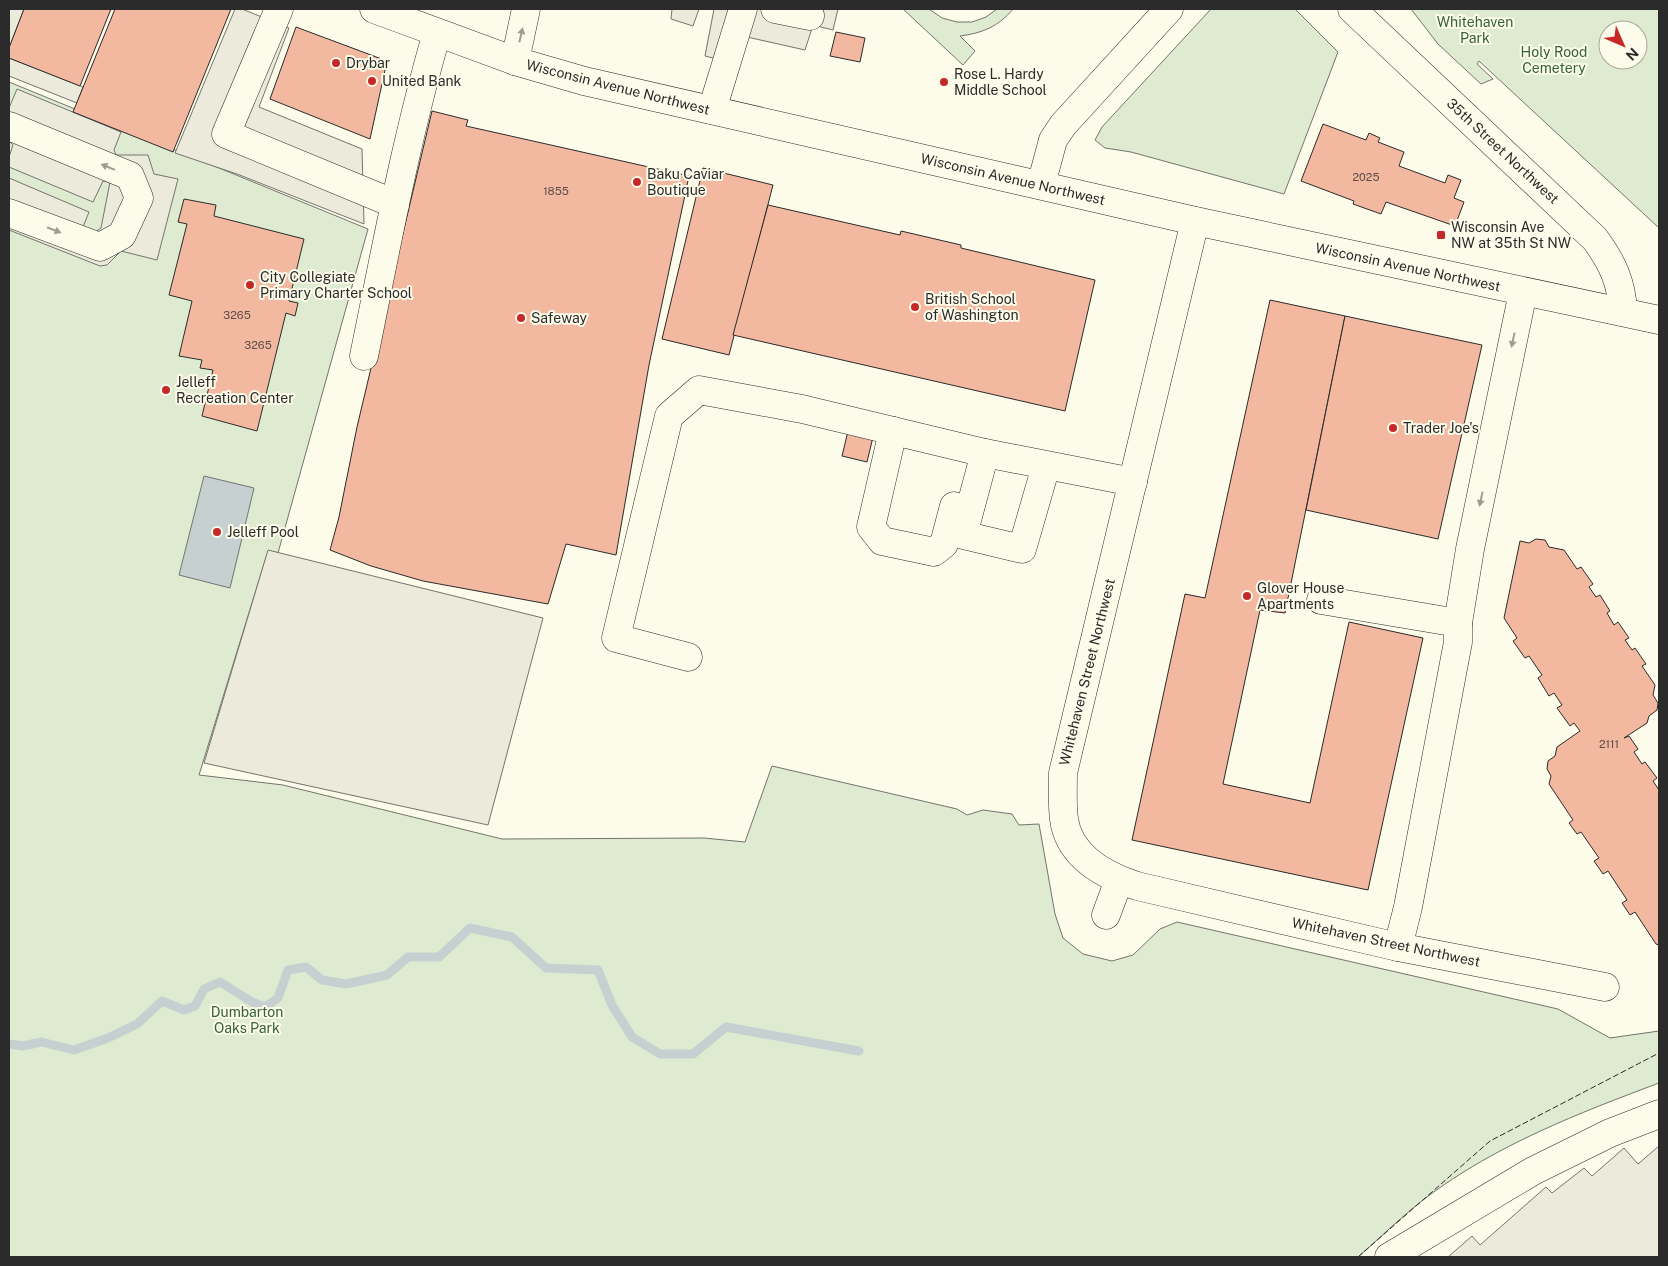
<svg xmlns="http://www.w3.org/2000/svg" width="1668" height="1266" viewBox="0 0 1668 1266" font-family="'Public Sans',sans-serif">
<rect width="100%" height="100%" fill="#fdfbea"/>
<g fill="#deebd1" stroke="#74746e" fill-rule="evenodd">
<path d="M903 9H929L942 18 957 22H972L986 17 997 9H1013C998 27 982 33 960 36L975 51 963 65Z"/>
<polygon points="1211,9 1295,9 1338,52 1284,194 1131,152 1105,148 1095,140 1102,127"/>
<path d="M1411 9H1659V228L1479 61 1477 64 1493 79 1481 84 1438 44ZM1608 30H1638V60H1608Z"/>
<path d="M9 82 368 229 278 553 268 551 199 775 283 785 502 839 704 838 745 842 772 766 957 809 967 815 983 810 1012 814 1019 825 1039 824 1055 914 1063 938 1083 954 1112 961 1133 955 1160 929 1177 922 1558 1009 1610 1038 1659 1031V1083C1579 1113 1496 1145 1427 1197 1403 1215 1381 1237 1358 1257H9Z"/>
</g>
<g fill="#eceadb" stroke="#74746e">
<polygon points="9,9 24,9 9,48"/>
<polygon points="235,9 242,9 289,28 259,107 362,149 364,224 237,174 175,153"/>
<polygon points="672,9 699,9 693,26 671,19"/>
<polygon points="714,9 838,9 833,30 813,25 805,50 747,37 737,64 705,56"/>
<polygon points="9,58 83,87 77,103 9,76"/>
<polygon points="17,89 121,132 114,150 116,155 148,155 154,174 178,179 157,260 121,251 107,265 100,266 9,230 9,178 89,212 83,227 91,235 101,228 110,182 103,181 93,202 9,167 9,157 13,145 9,141 9,108"/>
<polygon points="268,550 543,618 488,825 204,763"/>
<polygon points="1659,1146 1659,1257 1448,1257 1472,1236 1480,1245 1546,1187 1552,1193 1584,1168 1592,1176 1624,1148 1638,1164"/>
</g>
<polygon fill="#c7d0d0" stroke="#74746e" points="204,476 254,488 230,588 179,575"/>
<g fill="none" stroke-linecap="round" stroke-linejoin="round">
<polyline stroke="#c7d0d0" stroke-width="9" points="9,1044 23,1046 41,1042 74,1050 108,1038 137,1024 162,1001 184,1010 195,1006 204,989 220,982 252,1002 265,1007 278,998 288,970 306,967 322,980 346,984 387,975 408,957 439,957 470,928 512,937 546,968 598,970 612,1005 632,1037 660,1054 693,1054 726,1027 859,1051"/>
</g>
<g fill="#f2b8a0" stroke="#2b2b2b">
<polygon points="24,9 111,9 80,86 9,58 9,48"/>
<polygon points="115,9 231,9 173,152 73,112"/>
<polygon points="296,27 387,61 370,139 270,99"/>
<polygon points="836,32 865,38 860,62 830,56"/>
<polygon points="432,111 468,120 466,126 689,176 649,365 616,555 566,544 548,604 423,581 371,566 330,550 339,517 357,427"/>
<polygon points="1323,124 1366,140 1369,133 1380,138 1378,142 1404,152 1399,166 1445,183 1448,175 1461,180 1454,198 1464,202 1455,226 1386,202 1381,214 1353,204 1354,201 1301,181"/>
<polygon points="703,168 773,185 729,355 662,339"/>
<polygon points="184,199 216,205 214,216 304,239 289,301 298,303 295,316 286,313 257,431 202,416 213,370 200,368 202,360 179,356 192,301 169,295 187,224 178,222"/>
<polygon points="768,205 900,235 901,231 961,245 961,248 1095,280 1065,411 733,335"/>
<polygon points="1270,300 1345,316 1285,613 1260,610 1223,784 1310,803 1349,622 1423,638 1368,890 1132,840 1185,594 1205,598"/>
<polygon points="1345,316 1482,345 1438,539 1306,510"/>
<polygon points="848,431 873,437 867,462 842,456"/>
<polygon points="1536,539 1545,540 1549,547 1564,550 1577,569 1581,567 1593,584 1589,587 1596,597 1600,595 1610,611 1607,613 1614,625 1618,622 1629,638 1625,640 1632,650 1635,648 1646,664 1642,666 1655,685 1653,695 1658,703 1657,710 1649,716 1647,723 1624,738 1629,736 1638,749 1634,752 1642,764 1645,762 1657,778 1653,781 1659,790 1659,945 1656,944 1635,912 1630,915 1622,903 1627,900 1608,871 1603,874 1594,861 1599,858 1581,832 1577,834 1569,823 1573,820 1549,784 1551,776 1547,769 1548,761 1555,756 1557,747 1580,731 1574,723 1570,726 1557,708 1562,705 1554,693 1549,696 1538,678 1542,675 1529,656 1525,658 1513,641 1517,638 1504,618 1520,541 1529,543"/>
</g>
<g fill="none" stroke-linecap="round" stroke-linejoin="round">
<defs>
<g id="minor">
<polyline points="279,9 226,134 395,204"/>
<polyline points="775,9 810,16 802,9"/>
<path d="M1352 9 1595 239C1612 262 1622 283 1623 312"/>
<polyline points="515,61 526,9"/>
<polyline points="712,110 743,9"/>
<polyline points="9,126 130,176 139,198 122,235 100,247 9,213"/>
<polyline points="1041,185 1053,140 1063,125 1169,9"/>
<path d="M1195 221 1063 773C1063 788 1062 805 1064 819 1069 857 1106 876 1137 886L1398 947 1605 987"/>
<path d="M364 356C386 248 406 139 437 33"/>
<polyline points="893,431 871,527 882,541 934,552 944,544 954,506"/>
<polyline points="1046,466 1022,549 963,535 985,453 1133,482"/>
<polyline points="1321,600 1458,623"/>
<polyline points="688,657 616,638 669,416 699,390 802,409 985,453"/>
<polyline points="1106,915 1119,880"/>
<polyline points="1398,947 1408,907 1458,642 1458,623 1470,549 1523,292"/>
<polyline points="1389,1257 1533,1171 1610,1133 1659,1114"/>
</g>
<polyline id="major" points="374,9 515,61 584,81 1195,221 1659,320"/>
</defs>
<use href="#minor" stroke="#2b2b2b" stroke-width="29"/>
<use href="#major" stroke="#2b2b2b" stroke-width="29"/>
<use href="#minor" stroke="#fdfbea" stroke-width="28"/>
<use href="#major" stroke="#fdfbea" stroke-width="28"/>
<polyline stroke="#2b2b2b" stroke-width="1" stroke-dasharray="6 2.5" stroke-linecap="butt" points="1358,1257 1490,1141 1659,1053"/>
</g>
<defs><path id="oneway-solid" d="M-6-.8H1V-3.2L6.5 0L1 3.2V.8H-6Z" transform="scale(1.25)"/></defs>
<g fill="#9e9d94">
<use href="#oneway-solid" transform="translate(521 35) rotate(-77)"/>
<use href="#oneway-solid" transform="translate(108 167) rotate(-158)"/>
<use href="#oneway-solid" transform="translate(54 230) rotate(21)"/>
<use href="#oneway-solid" transform="translate(1513 340) rotate(102)"/>
<use href="#oneway-solid" transform="translate(1481 499) rotate(102)"/>
</g>
<g fill="#c62828" stroke="#fdfbea" stroke-width="2">
<circle cx="336" cy="63" r="5"/>
<circle cx="372" cy="81" r="5"/>
<circle cx="944" cy="82" r="5"/>
<circle cx="637" cy="182" r="5"/>
<rect x="1436" y="230" width="10" height="10" rx="2.5"/>
<circle cx="250" cy="285" r="5"/>
<circle cx="915" cy="307" r="5"/>
<circle cx="521" cy="318" r="5"/>
<circle cx="166" cy="390" r="5"/>
<circle cx="1393" cy="428" r="5"/>
<circle cx="217" cy="532" r="5"/>
<circle cx="1247" cy="596" r="5"/>
</g>
<g text-anchor="middle" stroke-width="4" stroke-linejoin="round" paint-order="stroke">
<g font-size="11" fill="#5d4e48">
<text x="1366" y="181">2025</text>
<text x="556" y="195">1855</text>
<text x="237" y="319">3265</text>
<text x="258" y="349">3265</text>
<text x="1609" y="748">2111</text>
</g>
<g font-size="14" fill="#34623c" stroke="#fdfbea">
<text x="1475" y="27">Whitehaven<tspan x="1475" dy="16">Park</tspan></text>
<text x="1554" y="57">Holy Rood<tspan x="1554" dy="16">Cemetery</tspan></text>
<text x="247" y="1017">Dumbarton<tspan x="247" dy="16">Oaks Park</tspan></text>
</g>
<g font-size="14" fill="#2b2b2b" stroke="#fdfbea" text-anchor="start">
<text x="346" y="68">Drybar</text>
<text x="954" y="79">Rose L. Hardy<tspan x="954" dy="16">Middle School</tspan></text>
<text x="382" y="86">United Bank</text>
<text x="647" y="179">Baku Caviar<tspan x="647" dy="16">Boutique</tspan></text>
<text x="1451" y="232">Wisconsin Ave<tspan x="1451" dy="16">NW at 35th St NW</tspan></text>
<text x="260" y="282">City Collegiate<tspan x="260" dy="16">Primary Charter School</tspan></text>
<text x="925" y="304">British School<tspan x="925" dy="16">of Washington</tspan></text>
<text x="531" y="323">Safeway</text>
<text x="176" y="387">Jelleff<tspan x="176" dy="16">Recreation Center</tspan></text>
<text x="1403" y="433">Trader Joe's</text>
<text x="227" y="537">Jelleff Pool</text>
<text x="1257" y="593">Glover House<tspan x="1257" dy="16">Apartments</tspan></text>
</g>
<g font-size="14" fill="#2b2b2b" stroke="#fdfbea">
<text transform="translate(618 87) rotate(14)" y="5">Wisconsin Avenue Northwest</text>
<text transform="translate(1503 151) rotate(43)" y="5">35th Street Northwest</text>
<text transform="translate(1013 179) rotate(13)" y="5">Wisconsin Avenue Northwest</text>
<text transform="translate(1408 267) rotate(12)" y="5">Wisconsin Avenue Northwest</text>
<text transform="translate(1087 672) rotate(-76)" y="5">Whitehaven Street Northwest</text>
<text transform="translate(1386 942) rotate(12)" y="5">Whitehaven Street Northwest</text>
</g>
</g>
<rect width="1668" height="1266" fill="none" stroke="#2b2b2b" stroke-width="20"/>
<g transform="translate(1623 45) rotate(135)"><circle r="24" fill="#fdfbea" stroke="#a9a89e"/>
<path d="M0-4L9 19L0 12L-9 19Z" fill="#c62828"/>
<text y="-8" font-size="14" font-weight="bold" text-anchor="middle" fill="#2b2b2b">N</text>
</g>
</svg>
